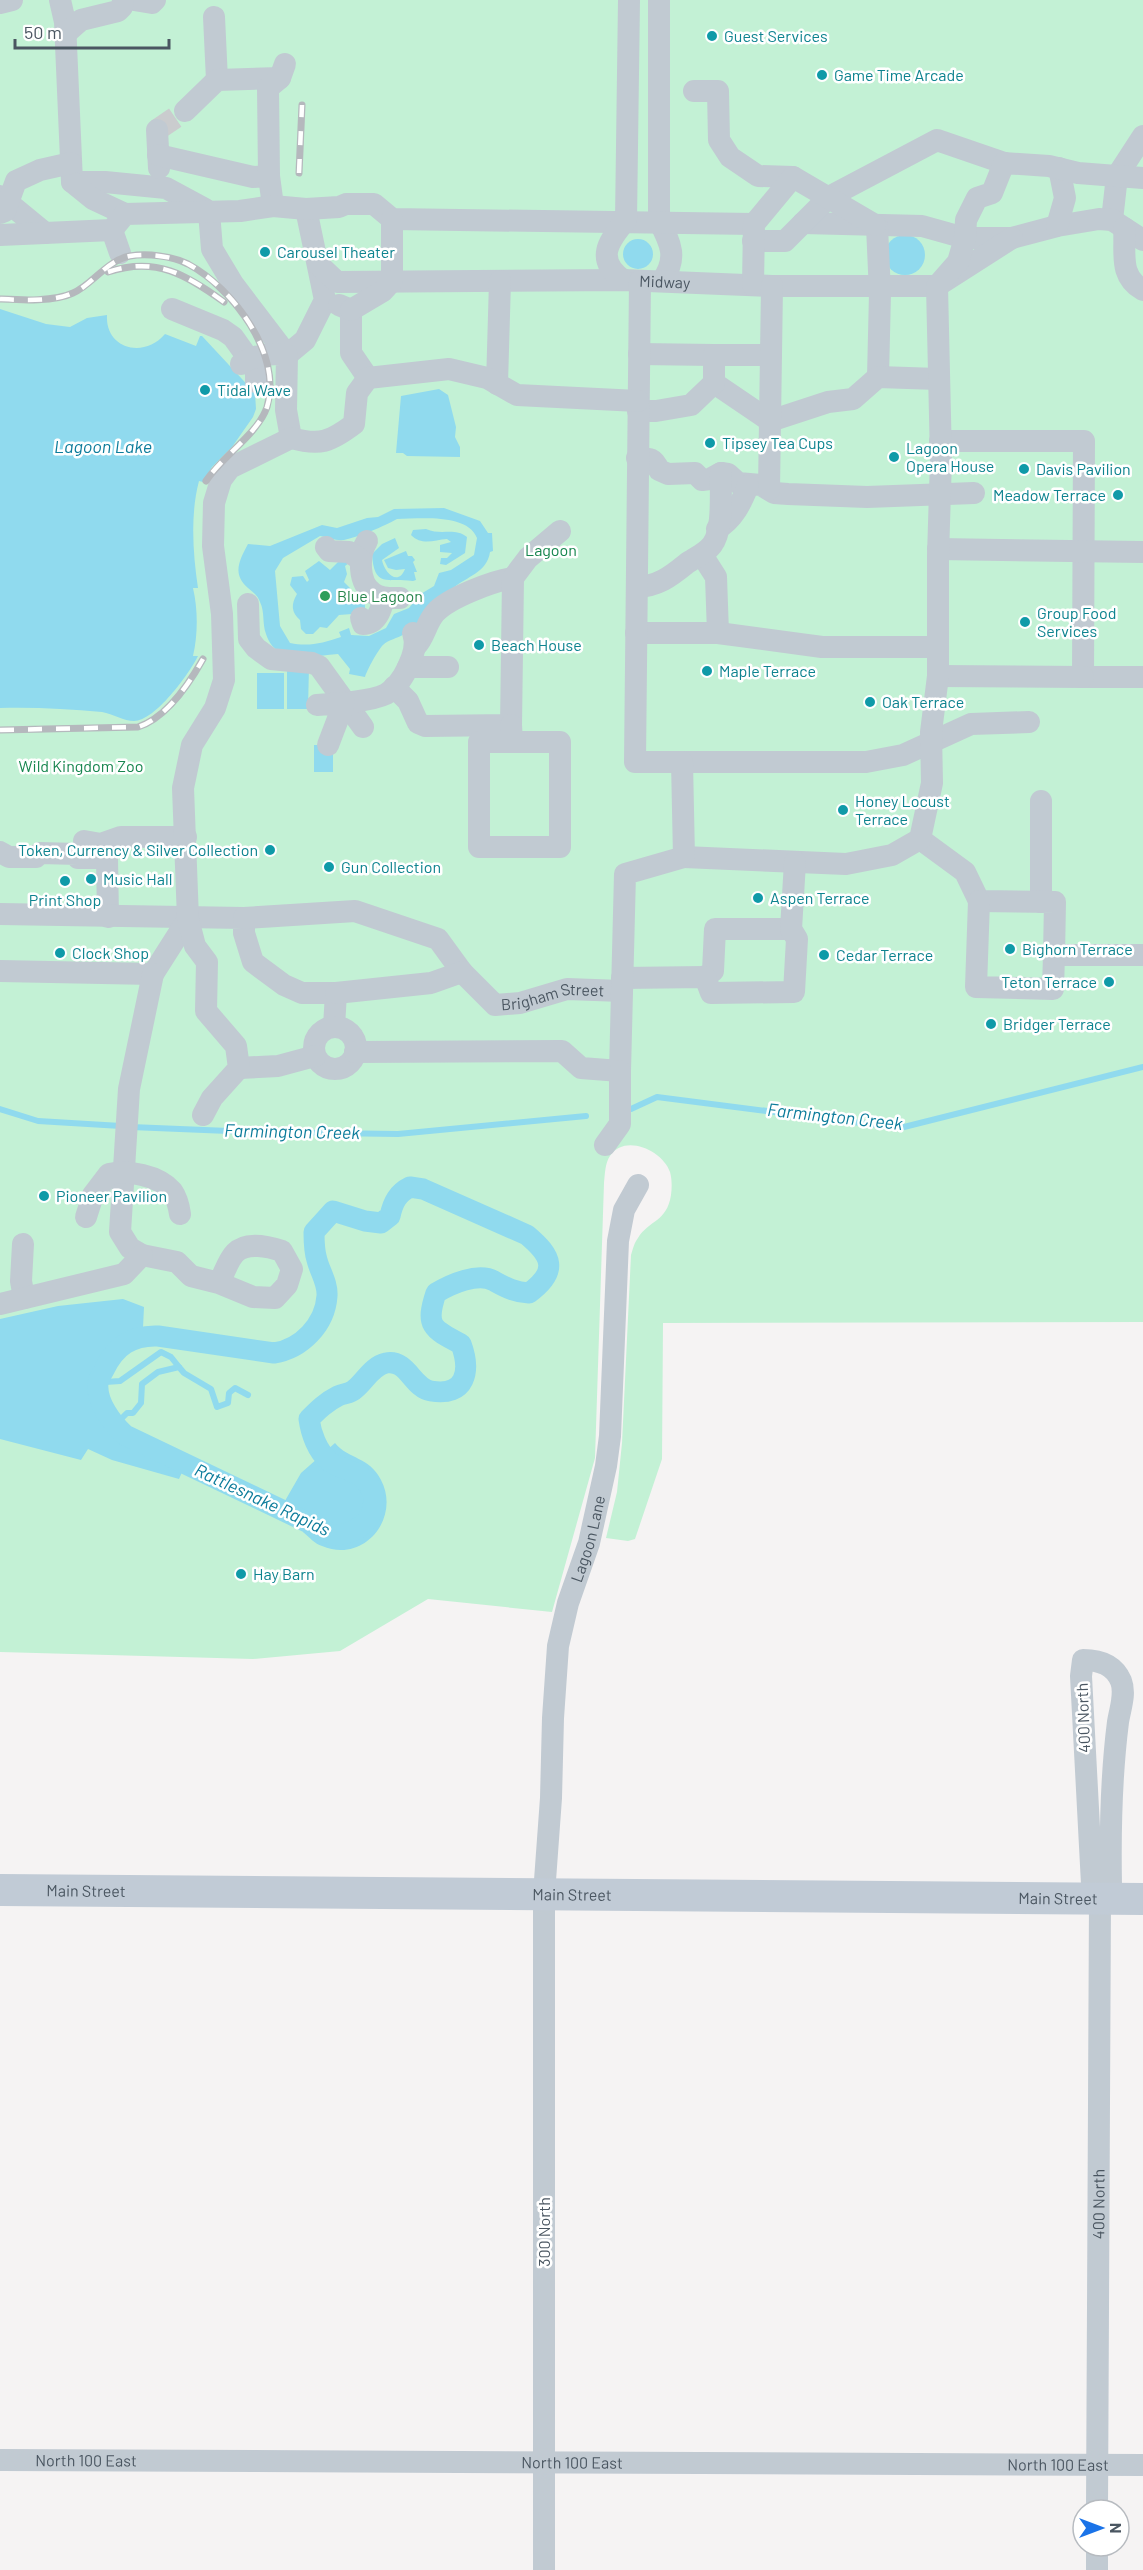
<svg xmlns="http://www.w3.org/2000/svg" width="1143" height="2570" viewBox="0 0 1143 2570" font-family="Barlow,sans-serif">
<rect width="100%" height="100%" fill="#f5f3f3"/>
<path fill="#c3f1d5" d="M0 0H1143V1322L663 1323 662 1459 635 1539 628 1541 606 1538 617 1492 622 1443 631 1255C633 1249 634 1243 638 1238 649 1220 667 1222 671 1195 672 1188 672 1179 670 1172 663 1151 625 1133 610 1156 605 1163 605 1174 604 1183L595 1458 552 1612 428 1599 340 1651 253 1659 0 1652Z"/>
<g fill="#90daee" fill-rule="evenodd">
<circle cx="905" cy="255" r="20"/>
<circle cx="638" cy="254" r="15"/>
<path d="M0 309 46 324 70 327 87 318 107 315C105 349 144 359 165 334L196 346 200 336H202L255 393 256 409 253 417 232 447 212 467 203 482 199 481C190 515 193 554 198 588H193C198 610 198 634 193 656H198C189 674 155 721 134 721 124 721 113 714 102 712 68 709 34 707 0 708Z"/>
<polygon points="439,389 448,395 456,427 455,437 460,447 460,457 407,456 403,453 396,453 401,396"/>
<path d="M444 508 480 521 488 533H492L493 551 490 552C487 573 467 576 452 589 435 603 421 621 404 634 397 639 389 639 383 645 378 650 367 670 365 677L349 674 350 669 338 654C313 656 276 666 266 634 262 623 265 612 260 602 258 596 253 592 248 588 232 574 239 561 248 544L270 546 322 525 337 528 367 518 378 517 394 509ZM397 519C419 519 467 513 477 538L474 555 451 570 439 573 434 586 419 595 409 608 394 614 386 628 369 636 351 635 349 628 339 632 341 637C323 643 309 647 290 643L280 626 275 571 283 558 320 536C328 537 336 541 344 540 358 537 385 526 397 519Z"/>
<path d="M426 529C442 536 454 527 467 537L465 553 446 565 440 564 441 558H447L452 553 440 552V545L451 542 447 539C434 540 422 546 411 535L413 530Z"/>
<path d="M395 538 399 548 382 560C384 572 398 587 405 569L396 570 388 568 384 560 406 551 408 556H412L415 560 413 562 417 572H414L416 580 413 581C387 578 374 588 372 554L382 544Z"/>
<path d="M343 557 349 563 345 566 347 574 344 582 350 588 351 595 359 597 365 604V613L339 615 327 628 320 627 313 634H306L301 629 300 620C291 612 291 604 297 594L290 585 292 577 303 576 307 582 309 580 305 571 319 561 330 570Z"/>
<polygon points="287,666 309,666 308,709 287,709"/>
<rect x="257" y="673" width="27" height="36"/>
<rect x="314" y="745" width="19" height="27"/>
<path d="M123 1299 144 1307 143 1328C136 1330 127 1331 122 1335 90 1356 82 1398 107 1427 124 1448 159 1458 183 1470L179 1479 112 1460 88 1449 81 1460 0 1439V1319L58 1306Z"/>
<path d="M335 1443C349 1460 369 1456 381 1480 401 1518 364 1564 322 1546 315 1544 309 1537 303 1532L306 1526 278 1513 301 1473Z"/>
</g>
<g fill="none" stroke-linecap="round" stroke-linejoin="round">
<g stroke="#90daee" stroke-width="6">
<polyline points="0,1109 38,1121 121,1126"/>
<polyline points="631,1109 657,1097 900,1128 1143,1067"/>
<polyline points="131,1127 253,1132 398,1134 586,1116"/>
<polyline points="91,1383 120,1381 161,1352 171,1357 179,1367"/>
<polyline points="121,1419 127,1413 133,1413 141,1403 142,1384 158,1372 179,1367 184,1373 211,1389 217,1407 228,1403 229,1393 235,1388 248,1395"/>
</g>
<path stroke="#90daee" stroke-width="21" d="M410 1187 423 1189 527 1235C552 1256 559 1271 529 1293 514 1292 507 1288 494 1281 478 1272 451 1284 436 1293 425 1326 432 1329 461 1344 471 1371 466 1397 431 1391 412 1388 408 1359 386 1363 372 1366 365 1381 355 1389 350 1394 344 1393 338 1396 326 1402 318 1410 309 1419 311 1433 317 1451 329 1461 339 1470 356 1469 366 1481 386 1506 364 1535 334 1535L125 1435C112 1423 96 1402 98 1383 99 1379 102 1373 104 1370 115 1346 132 1335 158 1336L274 1353C301 1349 325 1325 327 1296 328 1283 320 1272 317 1260 314 1251 314 1242 314 1232L333 1211 365 1221 381 1223 390 1216C393 1202 398 1193 410 1187Z"/>
<polyline stroke="#caccce" stroke-width="22" stroke-dasharray="22 11" stroke-linecap="butt" points="157,130 185,111"/>
<g stroke="#c1cad2" stroke-width="22">
<polyline points="60,0 65,22 72,182 105,182 166,188 205,209"/>
<polyline points="134,0 152,3 155,0"/>
<path d="M659 0V221C671 244 678 258 662 281"/>
<polyline points="0,3 12,0"/>
<polyline points="214,17 217,80"/>
<polyline points="64,35 81,20 118,11 122,7 123,0"/>
<polyline points="694,91 718,91 719,140 730,157 758,176 793,177"/>
<polyline points="185,111 217,80 280,78"/>
<polyline points="157,130 159,168"/>
<polyline points="158,155 253,177 269,176"/>
<polyline points="72,182 93,199 125,214"/>
<polyline points="0,196 45,233"/>
<polyline points="273,206 269,176 268,88 280,78 285,64"/>
<polyline points="209,212 212,249 233,284 287,355 305,340 325,300 306,209"/>
<polyline points="0,213 5,211 16,181 40,170 71,163"/>
<polyline points="1112,220 1117,176 1143,136"/>
<polyline points="803,223 922,226 965,238 1012,238 1057,226 1099,219 1112,220 1143,240"/>
<polyline points="877,226 880,293 878,377"/>
<polyline points="1057,226 1065,198 1059,168"/>
<path d="M1124 228C1126 252 1118 276 1143 290"/>
<polyline points="112,230 120,253"/>
<polyline points="0,235 112,230 125,214 240,211 273,206 306,209 339,207 346,204 374,204 392,219 754,224"/>
<polyline points="753,241 785,241 829,197 937,140 1004,163"/>
<path id="s1" d="M318 264 337 282 623 280 772 286H937L1012 238"/>
<path d="M623 280C595 260 608 241 626 220L629 0"/>
<polyline points="753,285 754,224 793,177 875,225"/>
<polyline points="339,305 351,310 351,353 368,378"/>
<polyline points="172,309 223,330 233,337 256,369 256,382"/>
<polyline points="351,310 383,291 392,281 392,219"/>
<polyline points="639,354 714,355"/>
<path d="M241 364C255 354 271 353 287 355L286 410 291 438"/>
<polyline points="714,383 770,421 828,402 853,399 878,377 938,379"/>
<polyline points="497,384 500,281"/>
<polyline points="638,411 656,411 691,405 714,383 714,355 771,355"/>
<polyline points="940,441 1084,441 1083,677 1143,677"/>
<path d="M637 458C650 458 654 458 659 470L668 474 695 473 702 480 710 479 721 473 728 474 738 483 761 485 774 493 788 494 867 497 974 493"/>
<polyline points="769,489 772,286"/>
<path d="M717 529C734 519 741 503 748 486"/>
<path d="M367 541C358 555 358 583 373 593 381 599 391 598 400 598"/>
<polyline points="326,547 329,551 349,552 361,560"/>
<polyline points="938,549 1143,552"/>
<polyline points="702,555 716,577 718,633"/>
<path d="M637 587C658 586 670 577 686 564 694 558 705 554 712 545 724 529 720 492 721 473"/>
<polyline points="248,604 249,639 256,648 271,659 312,663 319,666 363,727"/>
<path d="M361 618 363 624C377 624 381 610 384 598"/>
<polyline points="636,633 718,633 822,647 938,647"/>
<path d="M416 646C425 637 426 623 435 613 448 598 493 581 513 578"/>
<polyline points="408,667 448,667"/>
<polyline points="938,676 1083,677"/>
<polyline points="394,687 408,701 418,723 425,726 511,725 513,578 528,558 560,531"/>
<path d="M344 703C357 701 374 700 386 694 402 685 420 651 413 633"/>
<polyline points="317,705 344,703 328,745"/>
<polyline points="511,725 512,742 560,742 560,847 479,847 479,742 512,742"/>
<polyline points="682,762 866,762 903,755 971,724 1029,722"/>
<polyline points="1041,801 1041,902"/>
<polyline points="920,839 965,872 979,901 1055,902 1054,955 1143,955"/>
<polyline points="84,841 101,844 121,837 186,837"/>
<polyline points="0,852 9,857 36,857 40,853 78,854 78,858 107,858 108,917"/>
<polyline points="684,857 846,864 892,855 920,839 932,783 931,732 938,676 938,556 941,459 937,286 958,262 965,238 966,220 977,198 992,193 1004,163 1049,166 1078,173 1143,178"/>
<polyline points="979,901 976,987 1053,989 1054,955"/>
<polyline points="0,914 244,918 244,933 253,962 284,985 302,993 336,993 334,1027"/>
<path id="s2" d="M244 918 355 911 438 939 462 972 495 1005 520 1003 567 989 622 991"/>
<polyline points="0,971 153,974 188,919"/>
<path d="M153 974 129 1089 120 1232 130 1248 142 1255 177 1262 191 1276 219 1283 253 1297 275 1298 287 1285 292 1269 282 1251C270 1247 246 1241 235 1253 228 1260 224 1274 219 1283"/>
<polyline points="705,977 713,971 715,929 791,929"/>
<polyline points="622,978 705,977 711,993 794,992 797,939 791,929 795,862"/>
<polyline points="336,993 431,983 462,972"/>
<circle cx="335" cy="1048" r="21"/>
<polyline points="355,1052 562,1051 581,1068 620,1071 625,874 684,857 682,762 635,762 640,281"/>
<polyline points="239,1068 278,1066 315,1056"/>
<path d="M203 1115 212 1098 239 1068 236 1046 206 1011 207 962 195 946 188 919 183 788 192 745 215 708 224 680 222 614 213 546 214 503 221 480 230 468 291 438C320 446 330 442 354 424L357 393 368 378 449 369 487 378 517 395 638 401"/>
<polyline points="605,1145 620,1124 620,1071"/>
<path d="M86 1217 93 1195 109 1174C128 1170 158 1175 172 1191 177 1198 179 1207 180 1214"/>
<polyline points="23,1244 21,1281 24,1298"/>
<polyline points="0,1304 124,1274 142,1255"/>
<path id="s3" d="M0 2460 1143 2465"/>
<path id="s4" d="M1097 2510 1100 1899 1092 1884 1081 1676 1083 1660C1100 1660 1114 1665 1121 1681 1126 1694 1120 1709 1118 1722 1111 1777 1110 1830 1111 1885L1100 1899"/>
<path id="s5" d="M544 2570V1894L551 1798 553 1718 558 1646 568 1603 589 1543 606 1466 610 1436 618 1241 624 1210 638 1185"/>
<polyline points="1097,2570 1097,2546"/>
</g>
<path stroke="#c1cbd6" stroke-width="32" id="s6" d="M0 1890 1143 1899"/>
<defs>
<g id="rail">
<polyline points="299,173 302,105"/>
<path d="M108 272C156 256 187 275 224 302"/>
<path d="M0 299C20 300 54 302 73 293 92 285 107 260 130 256 147 253 172 256 188 264 233 288 283 355 267 407 258 434 222 456 206 481"/>
<path d="M0 730 138 727C166 718 189 684 203 659"/>
</g>
</defs>
<use href="#rail" stroke="#b5b8bd" stroke-width="7"/>
<use href="#rail" stroke="#fff" stroke-width="4.5" stroke-dasharray="14" stroke-linecap="butt"/>
</g>
<g fill="#0f9aa8" stroke="#fff" stroke-width="2">
<circle cx="712" cy="36" r="6"/>
<circle cx="822" cy="75" r="6"/>
<circle cx="265" cy="252" r="6"/>
<circle cx="205" cy="390" r="6"/>
<circle cx="710" cy="443" r="6"/>
<circle cx="894" cy="457" r="6"/>
<circle cx="1024" cy="469" r="6"/>
<circle cx="1118" cy="495" r="6"/>
<circle cx="1025" cy="622" r="6"/>
<circle cx="479" cy="645" r="6"/>
<circle cx="707" cy="671" r="6"/>
<circle cx="870" cy="702" r="6"/>
<circle cx="843" cy="810" r="6"/>
<circle cx="270" cy="850" r="6"/>
<circle cx="329" cy="867" r="6"/>
<circle cx="91" cy="879" r="6"/>
<circle cx="65" cy="881" r="6"/>
<circle cx="758" cy="898" r="6"/>
<circle cx="1010" cy="949" r="6"/>
<circle cx="60" cy="953" r="6"/>
<circle cx="824" cy="955" r="6"/>
<circle cx="1109" cy="982" r="6"/>
<circle cx="991" cy="1024" r="6"/>
<circle cx="44" cy="1196" r="6"/>
<circle cx="241" cy="1574" r="6"/>
</g>
<circle fill="#2e9e5b" stroke="#fff" stroke-width="2" cx="325" cy="596" r="6"/>
<g text-anchor="middle" stroke-width="5" stroke-linejoin="round" paint-order="stroke">
<g font-size="16" fill="#0d838f" stroke="#fff" text-anchor="start">
<text x="724" y="42">Guest Services</text>
<text x="834" y="81">Game Time Arcade</text>
<text x="277" y="258">Carousel Theater</text>
<text x="217" y="396">Tidal Wave</text>
<text x="722" y="449">Tipsey Tea Cups</text>
<text x="906" y="454">Lagoon<tspan x="906" dy="18">Opera House</tspan></text>
<text x="1036" y="475">Davis Pavilion</text>
<text x="1106" y="501" text-anchor="end">Meadow Terrace</text>
<text x="1037" y="619">Group Food<tspan x="1037" dy="18">Services</tspan></text>
<text x="491" y="651">Beach House</text>
<text x="719" y="677">Maple Terrace</text>
<text x="882" y="708">Oak Terrace</text>
<text x="855" y="807">Honey Locust<tspan x="855" dy="18">Terrace</tspan></text>
<text x="258" y="856" text-anchor="end">Token, Currency &amp; Silver Collection</text>
<text x="341" y="873">Gun Collection</text>
<text x="103" y="885">Music Hall</text>
<text x="770" y="904">Aspen Terrace</text>
<text x="65" y="906" text-anchor="middle">Print Shop</text>
<text x="1022" y="955">Bighorn Terrace</text>
<text x="72" y="959">Clock Shop</text>
<text x="836" y="961">Cedar Terrace</text>
<text x="1097" y="988" text-anchor="end">Teton Terrace</text>
<text x="1003" y="1030">Bridger Terrace</text>
<text x="56" y="1202">Pioneer Pavilion</text>
<text x="253" y="1580">Hay Barn</text>
</g>
<g font-size="16" fill="#4a5661" stroke="#fff">
<text dy="6" stroke="none"><textPath href="#s1" startOffset="354">Midway</textPath></text>
<text dy="6" stroke="none"><textPath href="#s2" startOffset="345">Brigham Street</textPath></text>
<text dy="6" stroke="none"><textPath href="#s5" startOffset="1036">Lagoon Lane</textPath></text>
<text transform="translate(1083 1718) rotate(-92)" y="6">400 North</text>
<text dy="6" stroke="none"><textPath href="#s6" startOffset="86">Main Street</textPath></text>
<text dy="6" stroke="none"><textPath href="#s6" startOffset="572">Main Street</textPath></text>
<text dy="6" stroke="none"><textPath href="#s6" startOffset="1058">Main Street</textPath></text>
<text dy="6" stroke="none"><textPath href="#s4" startOffset="306">400 North</textPath></text>
<text transform="translate(544 2232) rotate(-90)" y="6">300 North</text>
<text dy="6" stroke="none"><textPath href="#s3" startOffset="86">North 100 East</textPath></text>
<text dy="6" stroke="none"><textPath href="#s3" startOffset="572">North 100 East</textPath></text>
<text dy="6" stroke="none"><textPath href="#s3" startOffset="1058">North 100 East</textPath></text>
</g>
<g font-size="16" fill="#17864f" stroke="#fff">
<text x="551" y="556">Lagoon</text>
<text x="81" y="772">Wild Kingdom Zoo</text>
</g>
<g font-size="16" fill="#27864d" stroke="#fff" text-anchor="start">
<text x="337" y="602">Blue Lagoon</text>
</g>
<g font-size="18" font-style="italic" fill="#0c7c9b" stroke="#fff">
<text x="103" y="453">Lagoon Lake</text>
<text transform="translate(835 1117) rotate(6)" y="6">Farmington Creek</text>
<text transform="translate(292 1132) rotate(1)" y="6">Farmington Creek</text>
<text transform="translate(262 1500) rotate(25)" y="6">Rattlesnake Rapids</text>
</g>
</g>
<g transform="translate(1101 2528) rotate(90)"><circle r="28" fill="#ffffff" stroke="#b7bbc0" stroke-width="1.5"/>
<path d="M0-4.5L10 22L0 15L-10 22Z" fill="#1a73e8"/>
<text y="-9" font-size="16" font-weight="bold" text-anchor="middle" fill="#4a5661">N</text>
</g>
<path d="M15 39v9h154v-9" fill="none" stroke="#4a5661" stroke-width="3"/>
<text x="24" y="39" font-size="18" fill="#4a5661" stroke="#ffffff" stroke-width="4.5" paint-order="stroke">50 m</text>
</svg>
